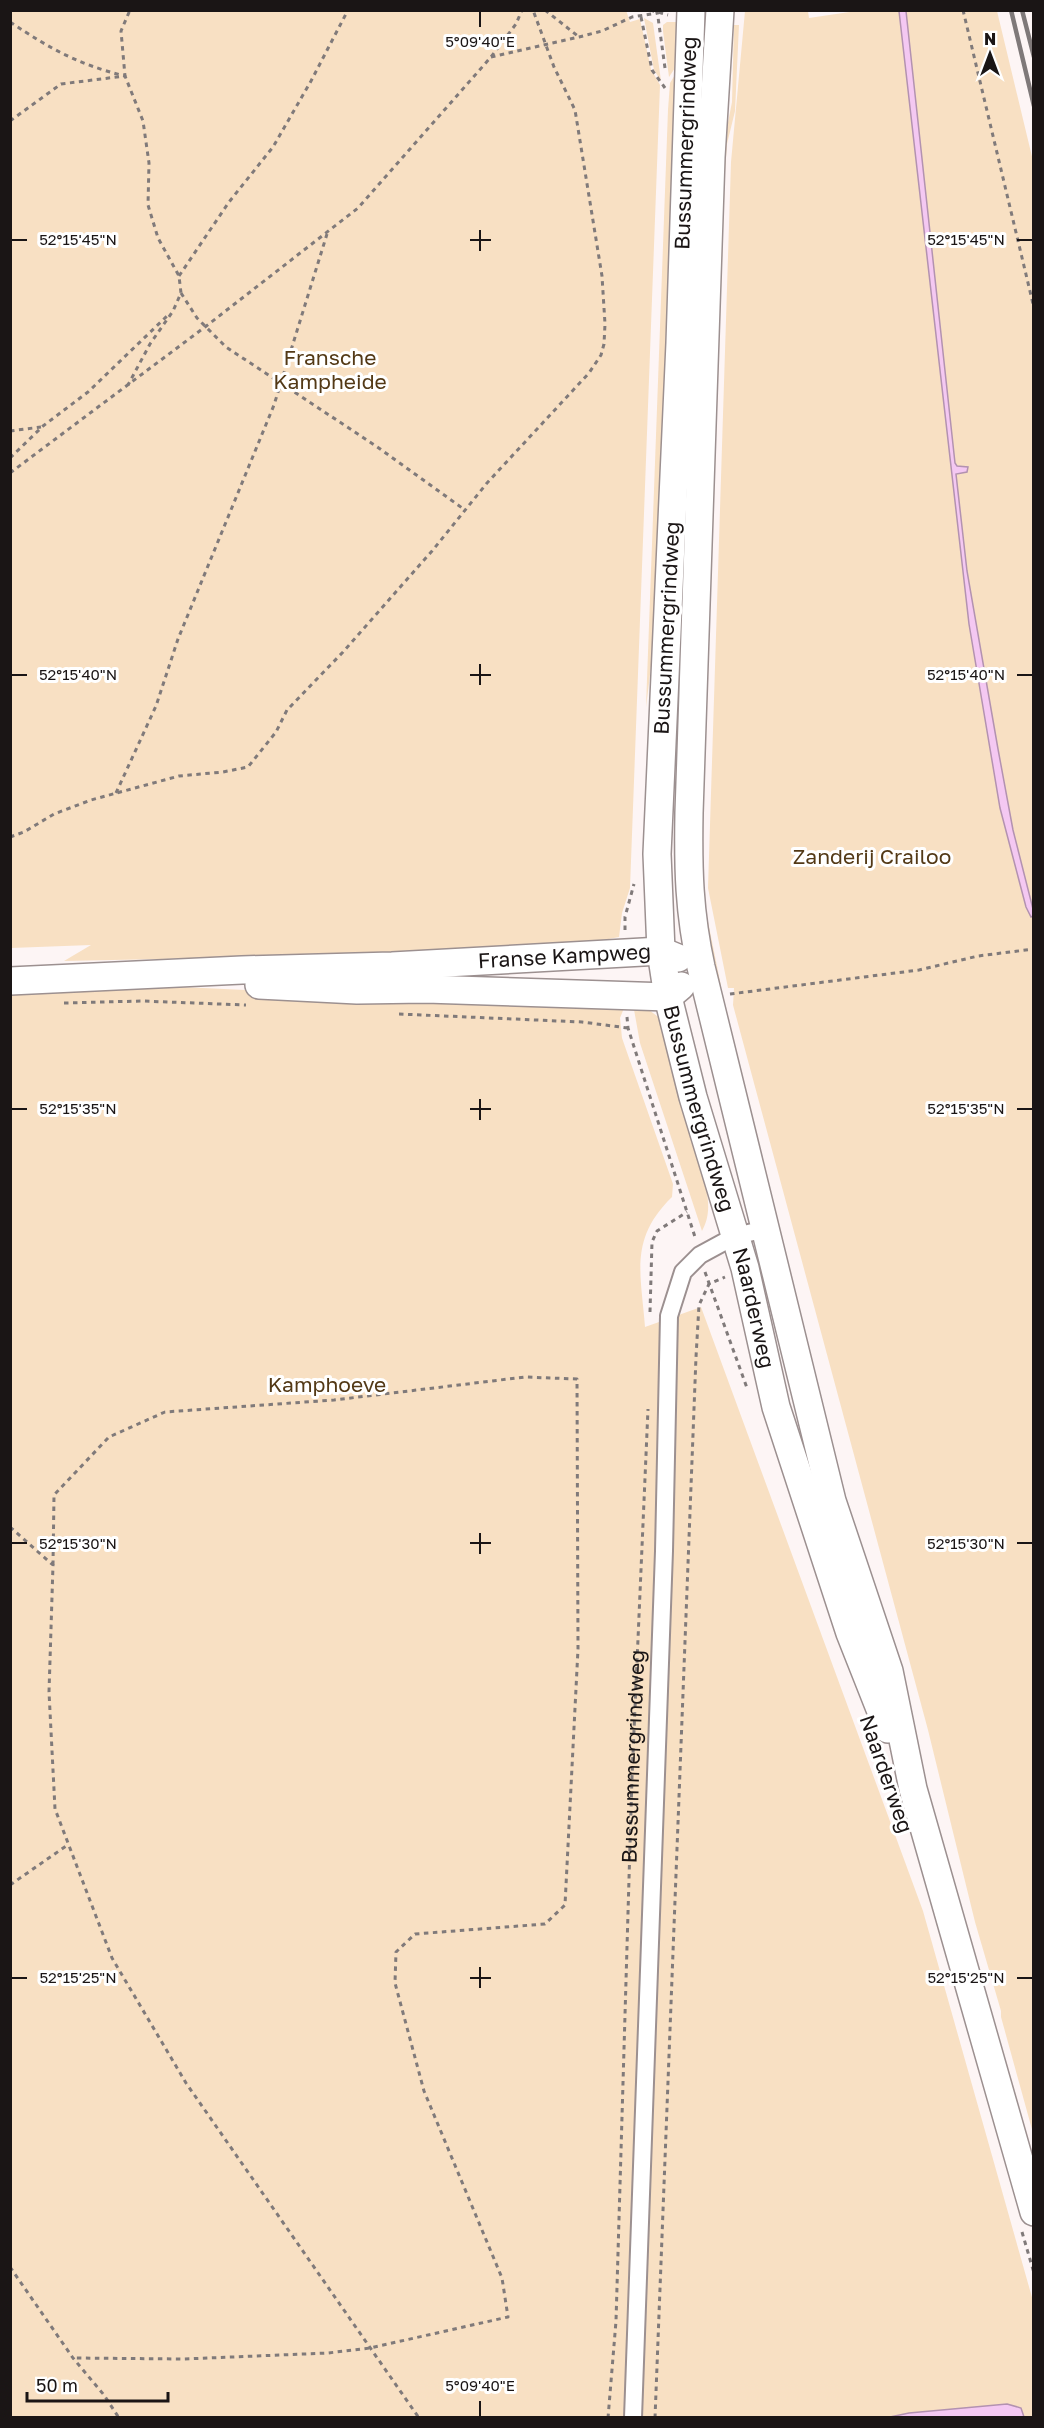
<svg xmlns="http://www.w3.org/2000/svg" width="1044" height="2428" viewBox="0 0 1044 2428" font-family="'Golos Text',sans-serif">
<rect width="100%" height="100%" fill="#fdf5f5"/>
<g fill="#f8e0c3">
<path d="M626,10L630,22L640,19L651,69L660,85L630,888L622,913L619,937L577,945L390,954L64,961L91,945L11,948L10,11Z"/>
<path d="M863,10L997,11L1034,165L1033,2133L1001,2017V2011L975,1922L928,1730L733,1005L734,988H728L708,888L731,162L745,11H808L809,18Z"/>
<path d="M644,18L653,23L661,81L654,70Z"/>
<path d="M667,22H682L679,62L669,77L663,31V25Z"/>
<path d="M734,25H739L735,111L727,144L725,172L702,853L703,897L721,986H719L707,941L698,833L724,143L732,102Z"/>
<path d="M678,70L660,594L646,707L668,110L670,83Z"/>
<path d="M160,986L624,1008L620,1018L622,1038L673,1184L672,1197C629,1239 641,1273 645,1327L701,1307L923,1911L1033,2301V2417L11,2418V991Z"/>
<path d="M633,1004L645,1007L661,1019L672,1058L674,1079L707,1193C709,1207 709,1218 702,1231L640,1043Z"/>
</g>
<g fill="#f4c8f2" stroke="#b392b0" stroke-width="1.5">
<path d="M899,11H906L955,463L957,466L968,467L967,472L956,474L967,571L998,749L1013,830L1033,909V916L1031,917L1026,907L1000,808L969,624Z"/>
<path d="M1007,2404L1021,2408L1024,2417H890L909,2413Z"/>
</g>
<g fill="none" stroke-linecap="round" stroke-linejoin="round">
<defs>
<path id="minor" d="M633,2418L664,1551L669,1316L683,1272L700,1255L735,1236L766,1229"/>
<g id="primary">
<path id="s2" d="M691,10L680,343L657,854L661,951L668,997L693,1097L745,1268L776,1407L850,1633L888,1729"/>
<path d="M720,10L711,157L689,813C688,869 689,912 701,967L832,1501L889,1671L913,1789L1034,2212"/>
<path id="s3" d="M10,981L242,970L392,966L661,951L678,958"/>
<path d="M259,985L357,990L426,989L668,997L681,986"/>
</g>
</defs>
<use href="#minor" stroke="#9c9090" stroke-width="20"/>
<use href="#primary" stroke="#9c9090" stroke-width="30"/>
<g stroke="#807a7a" stroke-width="3" stroke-dasharray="4.5 4.5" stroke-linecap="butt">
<path d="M545,10L579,37"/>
<path d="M650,10L668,15"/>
<path d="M657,10L665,68"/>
<path d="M963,10L1034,308"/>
<path d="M641,17L652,70L665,88"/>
<path d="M10,22C51,49 77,64 125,76L143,121L149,163L148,205L158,238L179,276L181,293L173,311L150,344L128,385"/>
<path d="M491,57L579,37L602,31L632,17L657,13"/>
<path d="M10,121L61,84L125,76L121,31L130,10"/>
<path d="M179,276L229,202L273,147L311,81L348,10"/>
<path d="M181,293L197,318L226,347L376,446L465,510"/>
<path d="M10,431L41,427"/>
<path d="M10,458L43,426L88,392L167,316"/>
<path d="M10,473L205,327L358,208L491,57L516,24L522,10"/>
<path d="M116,793L156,706L178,639L274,405L327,234"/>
<path d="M10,837L24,832L54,814L91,800L179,776L223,772L248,767L276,732L287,710L343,652L432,551L487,483L589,373L601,355L604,344L605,324L602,276L575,110L554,67L533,10"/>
<path d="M625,930V917L634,884"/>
<path d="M730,994L919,970L978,956L1034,949"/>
<path d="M64,1003L142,1001L246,1005"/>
<path d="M399,1014L582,1022L628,1028"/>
<path d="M627,1017L628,1028L695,1237"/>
<path d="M705,1272L747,1388"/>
<path d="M650,1312L652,1242L657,1231L687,1212"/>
<path d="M10,1527L53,1565L49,1692L55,1809L112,1958L186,2083L419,2418"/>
<path d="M53,1565L54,1495L109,1437L165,1412L334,1400L525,1377L577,1379L578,1649L565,1905L545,1924L415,1934L396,1952L395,1983L424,2091L502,2278L508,2317L370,2348L328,2353L184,2359L73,2358"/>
<path d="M10,1885L69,1844"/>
<path d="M1022,2232L1034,2273"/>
<path d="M10,2267L73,2358L104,2395L119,2418"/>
<path id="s1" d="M608,2418L616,2321L632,1777L648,1409"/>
<path d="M655,2418L696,1357L699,1305L709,1284L725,1277"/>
</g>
<use href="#minor" stroke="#fff" stroke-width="16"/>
<use href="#primary" stroke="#fff" stroke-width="27"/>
<g stroke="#7f7979" stroke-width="4.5">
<path d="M1011,10L1034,106"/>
<path d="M1022,10L1034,57"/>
</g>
</g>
<path fill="none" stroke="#1a1515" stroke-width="2" d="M480,12V27M480,230V251M12,240H27M470,240H491M1017,240H1032M480,664V685M12,675H27M470,675H491M1017,675H1032M480,1099V1120M12,1109H27M470,1109H491M1017,1109H1032M480,1533V1554M12,1543H27M470,1543H491M1017,1543H1032M480,1967V1988M12,1978H27M470,1978H491M1017,1978H1032M480,2401V2416"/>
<g text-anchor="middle" stroke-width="6" stroke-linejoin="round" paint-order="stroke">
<g font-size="21" fill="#1a1515" stroke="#fff">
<text transform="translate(686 143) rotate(-88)" y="7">Bussummergrindweg</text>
<text transform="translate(667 628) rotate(-87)" y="7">Bussummergrindweg</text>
<text dy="7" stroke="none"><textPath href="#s3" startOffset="555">Franse Kampweg</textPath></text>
<text dy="7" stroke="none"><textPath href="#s2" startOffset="1104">Bussummergrindweg</textPath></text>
<text dy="7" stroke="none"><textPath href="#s2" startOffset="1311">Naarderweg</textPath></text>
<text dy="7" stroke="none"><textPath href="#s1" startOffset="662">Bussummergrindweg</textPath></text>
<text transform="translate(886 1774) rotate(71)" y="7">Naarderweg</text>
</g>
<g font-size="21" fill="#533916" stroke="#fff">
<text x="330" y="365">Fransche<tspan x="330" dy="24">Kampheide</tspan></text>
<text x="872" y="864">Zanderij Crailoo</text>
<text x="327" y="1392">Kamphoeve</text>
</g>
</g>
<g font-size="15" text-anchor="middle" fill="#1a1515" stroke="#fff" stroke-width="6" stroke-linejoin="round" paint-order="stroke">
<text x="480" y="47">5°09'40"E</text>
<text x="78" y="245">52°15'45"N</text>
<text x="966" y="245">52°15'45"N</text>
<text x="78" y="680">52°15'40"N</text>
<text x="966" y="680">52°15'40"N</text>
<text x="78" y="1114">52°15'35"N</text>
<text x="966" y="1114">52°15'35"N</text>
<text x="78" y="1549">52°15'30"N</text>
<text x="966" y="1549">52°15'30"N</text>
<text x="78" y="1983">52°15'25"N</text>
<text x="966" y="1983">52°15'25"N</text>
<text x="480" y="2391">5°09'40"E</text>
</g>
<rect width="1044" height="2428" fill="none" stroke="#1a1515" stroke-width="24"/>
<g transform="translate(990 54)" stroke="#ffffff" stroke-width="4.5" paint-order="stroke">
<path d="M0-4.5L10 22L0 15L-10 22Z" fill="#1a1515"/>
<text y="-9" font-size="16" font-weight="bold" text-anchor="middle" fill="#1a1515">N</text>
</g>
<path d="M27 2392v9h141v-9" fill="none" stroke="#1a1515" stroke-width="3"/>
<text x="36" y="2392" font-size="18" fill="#1a1515" stroke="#ffffff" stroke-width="4.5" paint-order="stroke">50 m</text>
</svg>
